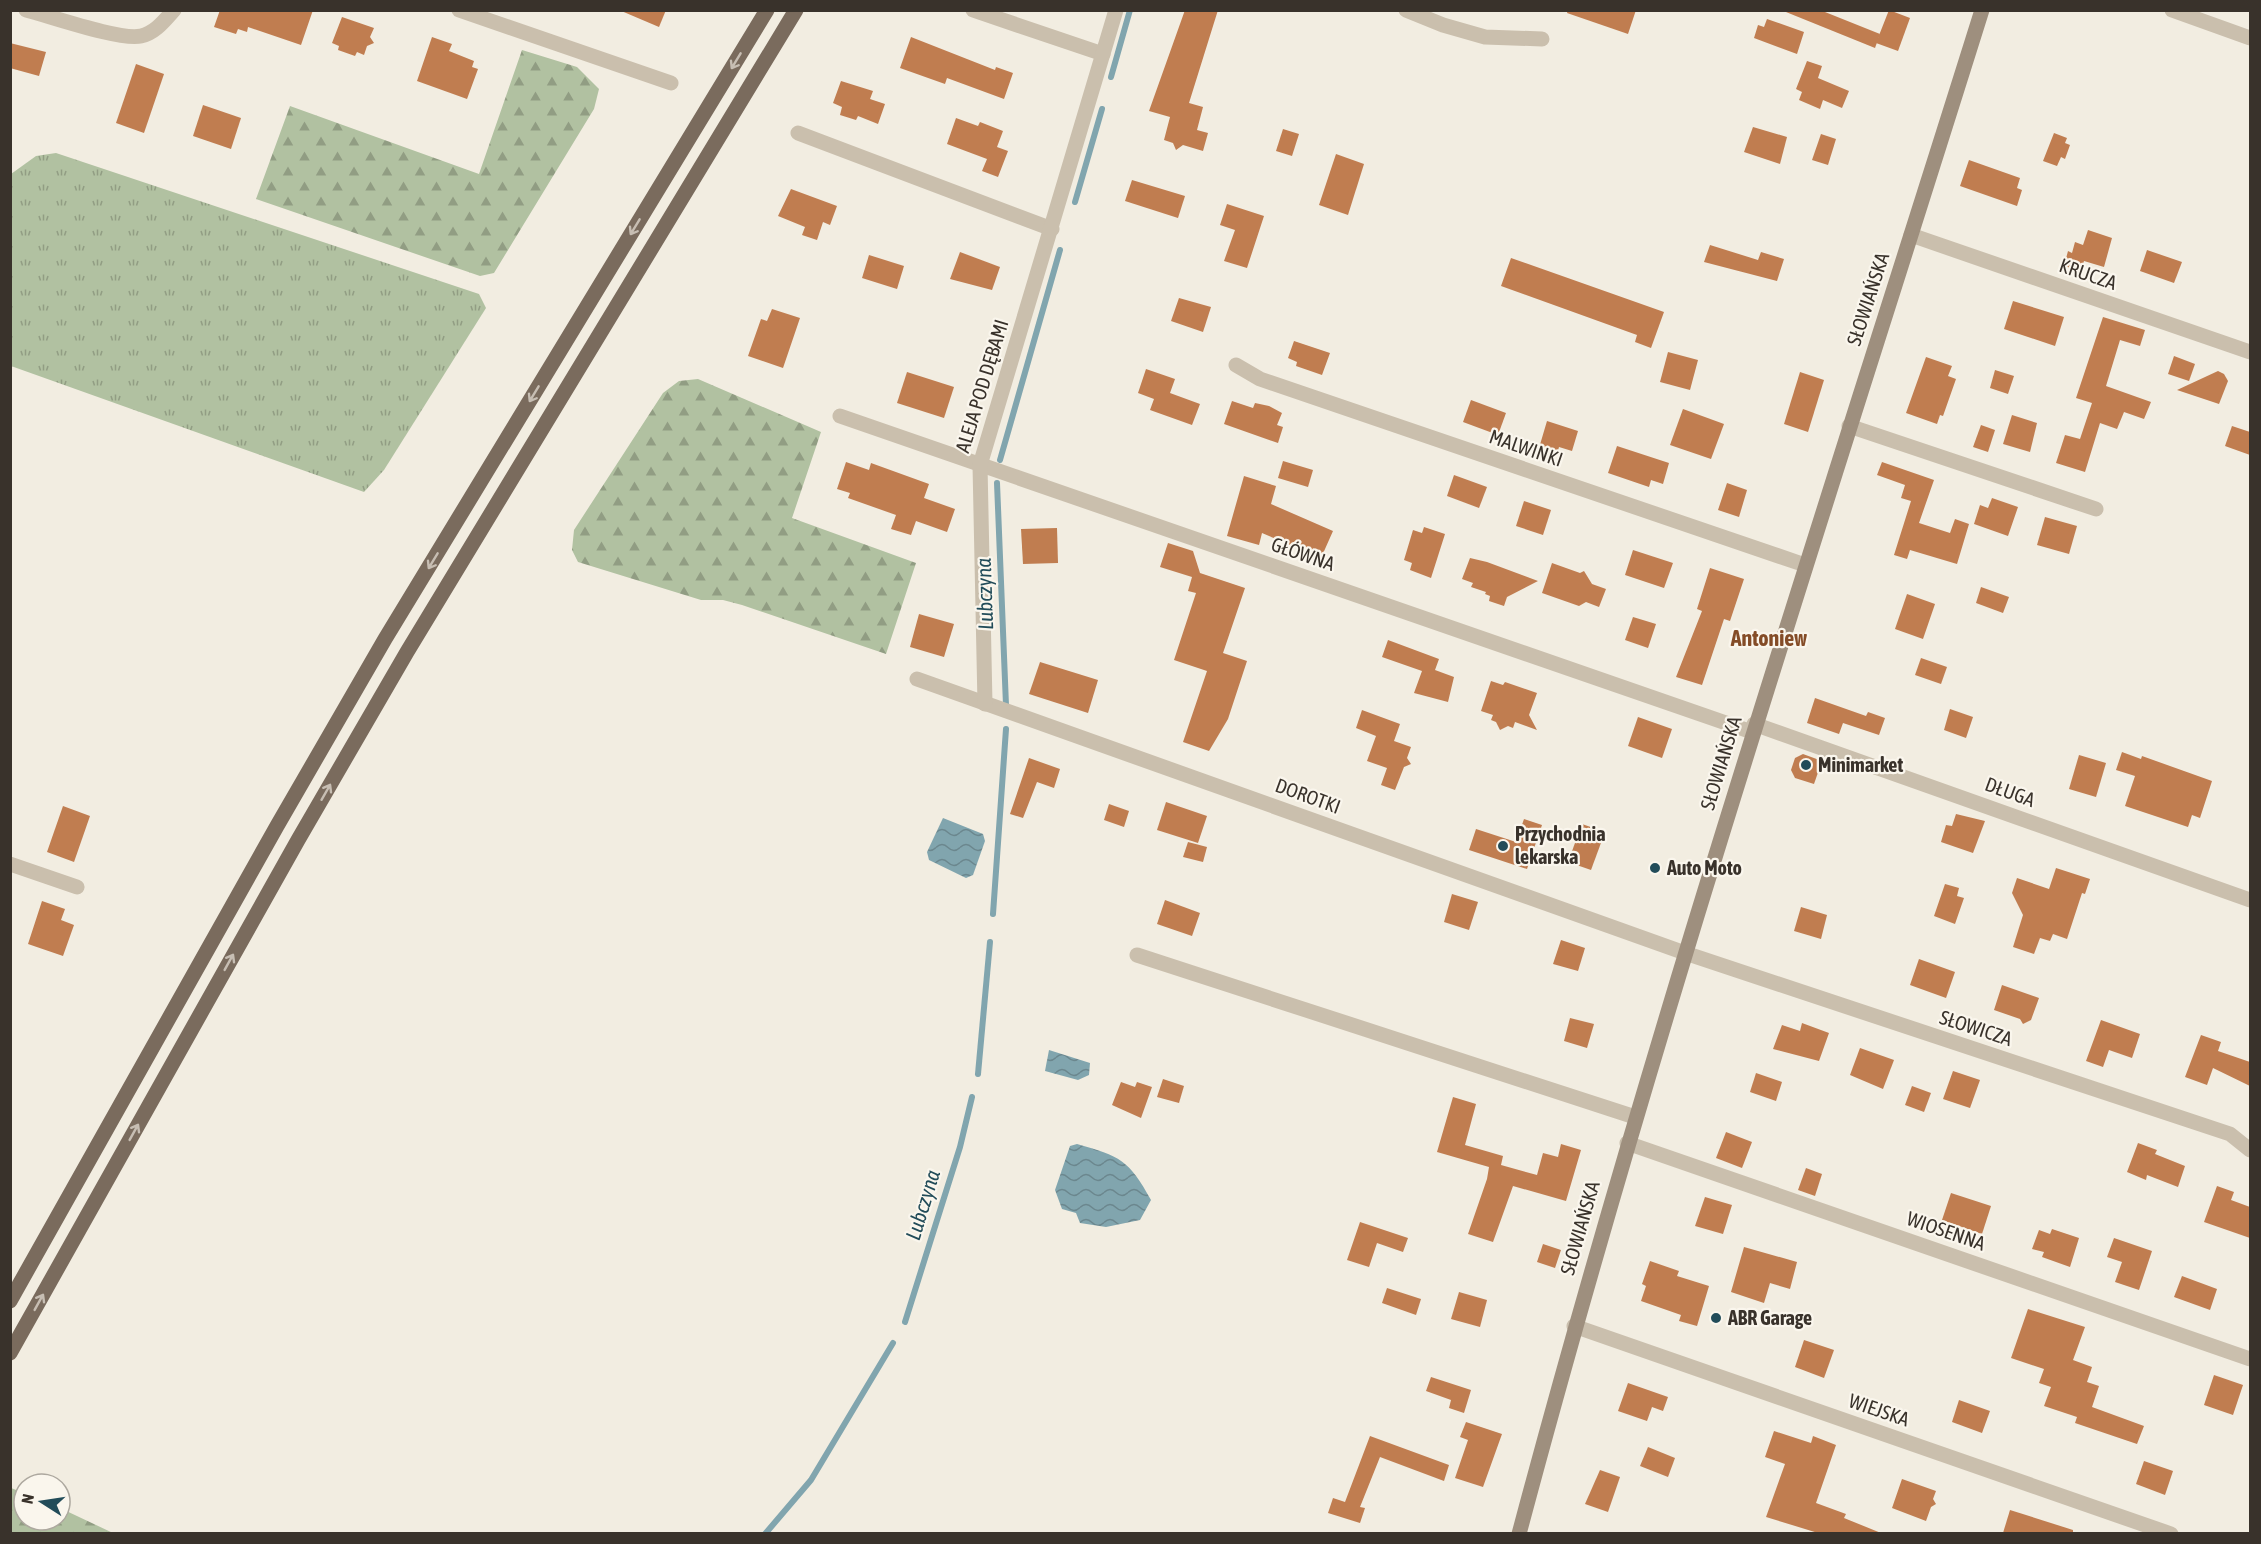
<svg xmlns="http://www.w3.org/2000/svg" width="2261" height="1544" viewBox="0 0 2261 1544" font-family="'Asap Condensed',sans-serif">
<defs>
<pattern id="grass-tufts" width="24" height="20" patternUnits="userSpaceOnUse" patternTransform="scale(1.5)"><rect width="24" height="20" fill="#b1c1a1"/><path d="M3 7l-1-3M5 7V3M7 7l1-3M15 17l-1-3M17 17v-4M19 17l1-3" fill="none" stroke="#919d83"/></pattern>
<pattern id="forest-firs" width="22" height="20" patternUnits="userSpaceOnUse" patternTransform="scale(1.5)"><rect width="22" height="20" fill="#b1c1a1"/><path d="M5 1l3.5 6h-7zM16 11l3.5 6h-7z" fill="#919d83"/></pattern>
<pattern id="water-waves" width="16" height="10" patternUnits="userSpaceOnUse" patternTransform="scale(1.5)"><rect width="16" height="10" fill="#81a5ae"/><path d="M0 5q4-4 8 0t8 0" fill="none" stroke="#6b878e"/></pattern>
</defs>
<rect width="100%" height="100%" fill="#f2ede1"/>
<path fill="url(#grass-tufts)" d="M56,153L479,294L486,308L384,470L364,492L11,366V174L36,156Z"/>
<g fill="url(#forest-firs)">
<path d="M522,50L577,67L599,89L594,109L494,273L480,276L256,199L290,106L479,174Z"/>
<path d="M698,379L821,432L792,518L916,563L886,654L742,605L723,600H701L578,562L572,550L574,530L663,393L679,381Z"/>
<path d="M11,1488L24,1493V1520H60V1508L113,1533H11Z"/>
</g>
<g fill="url(#water-waves)">
<path d="M943,818L983,834L985,841L973,875L966,878L929,860L927,852Z"/>
<path d="M1049,1050L1090,1063L1089,1075L1078,1080L1045,1071Z"/>
<path d="M1077,1144C1120,1156 1129,1160 1151,1200L1140,1220L1106,1227L1080,1223L1076,1213L1062,1209L1055,1190L1070,1146Z"/>
</g>
<g fill="none" stroke-linecap="round" stroke-linejoin="round">
<g stroke="#81a5ae" stroke-width="6">
<path d="M1111,77L1130,10"/>
<path d="M1075,202L1102,109"/>
<path d="M1000,460L1060,250"/>
<path d="M997,483L1006,705"/>
<path d="M993,914L1006,729"/>
<path d="M978,1074L990,942"/>
<path d="M905,1322L960,1147L972,1097"/>
<path d="M765,1534L811,1480L893,1343"/>
</g>
</g>
<g fill="#c07d50">
<path d="M220,10H313L301,45L248,27L247,32L238,29L236,34L214,27Z"/>
<path d="M619,10H666L659,27Z"/>
<path d="M1185,10H1218L1189,103L1203,107L1197,130L1208,133L1203,151L1183,145L1176,150L1173,143L1164,140L1170,117L1149,111Z"/>
<path d="M1568,10H1636L1628,34L1567,13Z"/>
<path d="M1781,10H1820L1880,34L1875,48Z"/>
<path d="M1889,10L1910,18L1898,51L1876,43Z"/>
<path d="M342,17L374,28L370,37L374,43L367,46L364,55L357,52L355,56L338,50L339,46L332,43Z"/>
<path d="M1767,19L1804,32L1797,54L1754,38L1758,25L1764,27Z"/>
<path d="M432,37L452,44L449,51L474,61L472,67L478,69L467,99L417,81Z"/>
<path d="M911,37L995,70L996,67L1013,73L1004,99L947,78L945,84L900,68Z"/>
<path d="M10,43L46,52L39,76L10,68Z"/>
<path d="M1807,61L1822,66L1818,78L1849,91L1842,108L1823,100L1820,109L1799,100L1802,92L1796,89Z"/>
<path d="M136,64L164,74L144,133L116,123Z"/>
<path d="M841,81L873,91L870,99L885,104L878,124L858,116L856,120L840,115L842,107L833,103Z"/>
<path d="M203,105L241,118L231,149L193,136Z"/>
<path d="M956,118L978,126L980,122L1003,131L997,147L1008,151L998,177L982,171L987,159L947,144Z"/>
<path d="M1753,127L1787,137L1780,164L1744,152Z"/>
<path d="M1283,129L1299,134L1292,156L1276,151Z"/>
<path d="M2054,133L2067,138L2065,143L2070,145L2065,159L2061,157L2057,166L2043,161Z"/>
<path d="M1821,134L1836,139L1828,165L1812,160Z"/>
<path d="M1336,154L1364,164L1348,215L1319,205Z"/>
<path d="M1969,160L2020,178L2017,188L2022,190L2017,206L1960,186Z"/>
<path d="M1132,180L1185,196L1178,218L1125,201Z"/>
<path d="M791,189L837,206L830,225L823,222L817,240L802,235L805,227L778,216Z"/>
<path d="M1227,204L1264,216L1247,268L1224,261L1235,230L1220,225Z"/>
<path d="M2088,230L2112,238L2104,267L2084,261L2081,271L2064,266L2068,251L2072,253L2075,242L2083,245Z"/>
<path d="M1710,245L1758,260L1761,252L1784,259L1777,281L1704,262Z"/>
<path d="M2147,250L2182,262L2174,283L2140,271Z"/>
<path d="M960,252L1000,267L992,290L950,279Z"/>
<path d="M869,255L904,266L897,289L862,278Z"/>
<path d="M1511,258L1664,312L1651,348L1635,342L1637,335L1501,286Z"/>
<path d="M1179,298L1211,307L1203,332L1171,321Z"/>
<path d="M2013,301L2064,317L2055,346L2004,329Z"/>
<path d="M772,309L800,318L783,368L748,356L761,319L767,321Z"/>
<path d="M2103,317L2145,330L2140,346L2120,340L2106,386L2151,402L2144,419L2124,412L2117,429L2100,423L2085,472L2056,463L2065,435L2080,439L2092,403L2076,398Z"/>
<path d="M1294,341L1330,353L1322,375L1296,366L1297,362L1288,358Z"/>
<path d="M1668,352L1698,360L1690,390L1660,382Z"/>
<path d="M2174,356L2195,364L2189,381L2168,374Z"/>
<path d="M1926,357L1952,366L1948,376L1956,379L1943,416L1940,415L1937,424L1906,413Z"/>
<path d="M1146,369L1175,379L1170,393L1200,404L1192,425L1150,410L1154,399L1138,393Z"/>
<path d="M1995,370L2014,376L2008,394L1990,388Z"/>
<path d="M2218,371L2224,374L2228,381L2219,404L2177,390Z"/>
<path d="M907,372L954,387L944,418L897,403Z"/>
<path d="M1800,372L1824,380L1808,432L1784,424Z"/>
<path d="M1471,400L1506,413L1498,435L1463,422Z"/>
<path d="M1232,401L1253,408L1255,403L1269,406L1282,413L1277,425L1283,427L1278,443L1224,424Z"/>
<path d="M1683,409L1724,424L1711,459L1670,445Z"/>
<path d="M2012,415L2037,423L2030,452L2003,444Z"/>
<path d="M1547,421L1578,431L1572,451L1559,447L1557,454L1539,448Z"/>
<path d="M1981,425L1995,430L1988,452L1973,447Z"/>
<path d="M2232,426L2250,432V455L2225,446Z"/>
<path d="M1617,446L1669,463L1663,484L1651,480L1649,487L1608,473Z"/>
<path d="M1283,461L1313,470L1308,487L1278,478Z"/>
<path d="M846,462L869,470L871,463L929,484L924,498L955,509L947,532L916,521L911,535L891,529L896,515L848,498L850,493L837,489Z"/>
<path d="M1882,462L1934,480L1919,523L1950,533L1955,519L1969,524L1957,564L1910,550L1907,559L1894,555L1911,501L1901,498L1905,485L1877,475Z"/>
<path d="M1454,475L1487,487L1479,508L1447,496Z"/>
<path d="M1244,476L1276,486L1271,504L1333,531L1321,558L1262,533L1259,545L1227,536Z"/>
<path d="M1727,483L1747,490L1739,517L1718,510Z"/>
<path d="M1992,498L2018,507L2008,536L1974,524L1980,505L1988,508Z"/>
<path d="M1524,501L1551,510L1543,535L1516,526Z"/>
<path d="M2045,517L2077,526L2069,554L2037,545Z"/>
<path d="M1424,527L1445,534L1431,578L1410,570L1412,563L1404,560L1413,530L1422,533Z"/>
<path d="M1057,528L1058,563L1023,564L1021,529Z"/>
<path d="M1168,543L1193,551L1200,573L1245,588L1223,653L1247,661L1228,719L1209,751L1183,742L1207,671L1174,660L1196,593L1188,591L1192,577L1160,567Z"/>
<path d="M1633,550L1673,563L1664,588L1625,575Z"/>
<path d="M1470,558L1487,562L1538,581L1507,597L1504,606L1489,601L1490,596L1485,594L1486,592L1471,587L1473,583L1462,579Z"/>
<path d="M1552,563L1580,573L1584,571L1592,584L1606,589L1599,607L1586,602L1579,606L1542,593Z"/>
<path d="M1710,568L1744,579L1730,621L1724,619L1702,685L1676,677L1702,611L1697,609Z"/>
<path d="M1981,587L2009,597L2003,613L1976,603Z"/>
<path d="M1907,594L1935,604L1923,639L1895,629Z"/>
<path d="M919,614L954,624L944,657L910,647Z"/>
<path d="M1633,617L1656,624L1648,648L1625,640Z"/>
<path d="M1388,640L1439,659L1435,670L1454,677L1448,702L1414,693L1422,671L1382,657Z"/>
<path d="M1921,658L1947,667L1941,684L1915,675Z"/>
<path d="M1040,662L1098,680L1088,713L1029,694Z"/>
<path d="M1491,681L1503,685L1505,682L1537,693L1529,715L1537,730L1515,722L1513,728L1508,726L1500,730L1496,722L1491,720L1493,715L1481,711Z"/>
<path d="M1815,698L1866,716L1868,712L1885,718L1879,735L1843,723L1839,734L1807,723Z"/>
<path d="M1950,709L1973,717L1966,738L1944,730Z"/>
<path d="M1362,710L1400,724L1394,741L1411,747L1407,758L1411,764L1404,767L1395,790L1381,785L1387,768L1367,761L1376,736L1356,728Z"/>
<path d="M1638,717L1672,729L1662,758L1628,746Z"/>
<path d="M2122,752L2141,759L2142,756L2212,781L2200,818L2192,815L2188,827L2125,806L2135,776L2116,770Z"/>
<path d="M1803,754L1822,761L1814,784L1795,778L1791,770L1795,758Z"/>
<path d="M2079,755L2106,763L2096,797L2069,789Z"/>
<path d="M1029,758L1060,769L1054,788L1037,782L1023,818L1010,814Z"/>
<path d="M1166,802L1207,816L1198,843L1157,830Z"/>
<path d="M1109,804L1129,811L1124,827L1104,820Z"/>
<path d="M63,806L90,816L74,862L47,852Z"/>
<path d="M1956,814L1985,821L1973,853L1941,842L1946,825L1952,826Z"/>
<path d="M1524,819L1542,825L1527,869L1469,850L1476,829L1516,842Z"/>
<path d="M1582,824L1605,832L1591,870L1568,862Z"/>
<path d="M1188,842L1207,847L1203,862L1183,857Z"/>
<path d="M2056,868L2090,879L2085,894L2082,893L2067,939L2053,934L2050,941L2040,938L2034,954L2013,947L2023,915L2012,893L2017,878L2049,889Z"/>
<path d="M1945,884L1959,888L1957,896L1964,898L1955,924L1934,916Z"/>
<path d="M1452,894L1478,902L1469,930L1444,922Z"/>
<path d="M1165,900L1200,913L1192,936L1157,924Z"/>
<path d="M42,901L65,909L61,920L74,925L63,956L28,944Z"/>
<path d="M1801,907L1827,915L1821,939L1794,931Z"/>
<path d="M1561,940L1585,948L1578,971L1553,964Z"/>
<path d="M1919,959L1955,972L1946,998L1910,985Z"/>
<path d="M2002,985L2039,998L2031,1020L2023,1024L2020,1019L1994,1010Z"/>
<path d="M1570,1018L1594,1024L1587,1048L1564,1041Z"/>
<path d="M2101,1020L2140,1034L2132,1058L2109,1050L2103,1067L2086,1061Z"/>
<path d="M1802,1023L1829,1033L1819,1061L1773,1049L1782,1025L1800,1031Z"/>
<path d="M2201,1035L2221,1042L2218,1051L2250,1062V1086L2213,1068L2207,1085L2185,1077Z"/>
<path d="M1860,1048L1894,1060L1883,1089L1850,1075Z"/>
<path d="M1953,1071L1980,1080L1970,1108L1943,1099Z"/>
<path d="M1756,1073L1782,1082L1776,1101L1750,1092Z"/>
<path d="M1163,1079L1184,1086L1179,1103L1157,1097Z"/>
<path d="M1121,1082L1135,1087L1137,1082L1152,1087L1141,1118L1112,1105Z"/>
<path d="M1912,1086L1931,1093L1924,1112L1905,1105Z"/>
<path d="M1453,1097L1476,1104L1465,1145L1503,1156L1501,1165L1537,1175L1543,1153L1558,1157L1561,1144L1581,1150L1566,1201L1513,1186L1493,1242L1468,1234L1487,1179L1489,1167L1437,1152Z"/>
<path d="M1726,1132L1752,1142L1742,1168L1716,1158Z"/>
<path d="M2138,1143L2157,1150L2155,1154L2185,1166L2178,1187L2147,1175L2146,1180L2127,1172Z"/>
<path d="M1806,1168L1822,1174L1815,1196L1798,1190Z"/>
<path d="M2217,1186L2234,1192L2231,1200L2250,1207V1238L2204,1222Z"/>
<path d="M1951,1193L1991,1206L1982,1234L1942,1220Z"/>
<path d="M1705,1197L1732,1205L1723,1234L1695,1226Z"/>
<path d="M1360,1222L1408,1238L1403,1252L1377,1243L1369,1267L1347,1260Z"/>
<path d="M2052,1229L2079,1238L2070,1267L2042,1257L2044,1252L2032,1249L2039,1230L2050,1234Z"/>
<path d="M2114,1238L2152,1251L2139,1290L2115,1282L2122,1262L2107,1257Z"/>
<path d="M1543,1244L1561,1250L1555,1268L1537,1262Z"/>
<path d="M1744,1247L1797,1262L1790,1289L1770,1283L1764,1303L1731,1292Z"/>
<path d="M1650,1261L1679,1271L1677,1276L1709,1286L1697,1326L1679,1321L1681,1315L1641,1301L1646,1286L1642,1284Z"/>
<path d="M2182,1276L2217,1289L2210,1310L2174,1297Z"/>
<path d="M1387,1288L1421,1299L1416,1315L1382,1303Z"/>
<path d="M1459,1292L1487,1300L1480,1327L1451,1319Z"/>
<path d="M2028,1309L2085,1327L2073,1360L2092,1367L2087,1382L2099,1386L2092,1407L2144,1426L2137,1444L2075,1423L2077,1417L2044,1406L2051,1387L2039,1383L2044,1369L2011,1358Z"/>
<path d="M1804,1340L1834,1350L1824,1378L1795,1367Z"/>
<path d="M2214,1375L2243,1385L2233,1415L2204,1405Z"/>
<path d="M1431,1377L1471,1390L1464,1413L1449,1408L1451,1400L1426,1391Z"/>
<path d="M1628,1383L1668,1397L1663,1411L1652,1407L1647,1421L1618,1411Z"/>
<path d="M1959,1400L1990,1411L1982,1433L1952,1422Z"/>
<path d="M1466,1422L1502,1434L1483,1487L1455,1478L1468,1440L1460,1437Z"/>
<path d="M1774,1431L1811,1443L1813,1436L1836,1445L1816,1503L1846,1514L1844,1518L1881,1533H1818L1766,1517L1785,1464L1765,1457Z"/>
<path d="M1370,1436L1449,1465L1444,1481L1380,1457L1360,1507L1365,1508L1360,1523L1328,1513L1333,1498L1345,1502Z"/>
<path d="M1648,1447L1675,1458L1668,1477L1640,1466Z"/>
<path d="M2144,1461L2173,1471L2165,1495L2136,1484Z"/>
<path d="M1600,1470L1620,1477L1608,1512L1585,1504Z"/>
<path d="M1902,1479L1936,1491L1933,1499L1936,1504L1931,1507L1926,1521L1892,1508Z"/>
<path d="M2010,1510L2073,1530V1533H2003Z"/>
</g>
<g fill="none" stroke-linecap="round" stroke-linejoin="round">
<g stroke="#cabfad" stroke-width="15">
<path d="M26,10C50,16 121,41 141,36C155,33 164,21 174,10"/>
<path d="M459,10L671,83"/>
<path d="M973,10L1103,54"/>
<path d="M1406,10L1443,25L1485,37L1542,39"/>
<path d="M2172,10L2250,38"/>
<path d="M798,133L1052,229"/>
<path d="M1911,235L2250,352"/>
<path d="M1236,365L1260,379L1805,565"/>
<path d="M840,416L1752,732"/>
<path d="M1849,426L2096,509"/>
<path d="M917,679L1685,953L2230,1134L2250,1150"/>
<path d="M985,704L980,465L1116,10"/>
<path d="M1754,724L2250,900"/>
<path d="M10,864L77,887"/>
<path d="M1137,955L1635,1117"/>
<path d="M1627,1143L2250,1359"/>
<path d="M1574,1326L2171,1534"/>
</g>
<path stroke="#9e8f7e" stroke-width="15" d="M1519,1534C1656,1020 1823,517 1982,10"/>
<g stroke="#7a6b5d" stroke-width="15">
<path d="M10,1301L277,826L385,639L767,10"/>
<path d="M10,1353L298,840L407,652L796,10"/>
</g>
</g>
<defs><path id="oneway-shaft" d="M-6 0H5M1.5-3L5.5 0L1.5 3" fill="none" stroke-width="1.6" stroke-linecap="round" stroke-linejoin="round" transform="scale(1.5)"/></defs>
<g stroke="#c7beb3">
<use href="#oneway-shaft" transform="translate(736 61) rotate(121)"/>
<use href="#oneway-shaft" transform="translate(635 227) rotate(121)"/>
<use href="#oneway-shaft" transform="translate(534 394) rotate(121)"/>
<use href="#oneway-shaft" transform="translate(433 561) rotate(121)"/>
<use href="#oneway-shaft" transform="translate(326 792) rotate(-60)"/>
<use href="#oneway-shaft" transform="translate(229 962) rotate(-61)"/>
<use href="#oneway-shaft" transform="translate(134 1132) rotate(-61)"/>
<use href="#oneway-shaft" transform="translate(39 1302) rotate(-61)"/>
</g>
<g fill="#224c59" stroke="#faf6ed" stroke-width="2">
<circle cx="1806" cy="765" r="6"/>
<circle cx="1503" cy="846" r="6"/>
<circle cx="1655" cy="868" r="6"/>
<circle cx="1716" cy="1318" r="6"/>
</g>
<g text-anchor="middle" stroke-width="4.5" stroke-linejoin="round" paint-order="stroke">
<g font-size="20" fill="#39322b" stroke="#faf6ed">
<text transform="translate(2088 274) rotate(19)" y="7">KRUCZA</text>
<text transform="translate(1868 299) rotate(-72)" y="7">SŁOWIAŃSKA</text>
<text transform="translate(982 386) rotate(-73)" y="7">ALEJA POD DĘBAMI</text>
<text transform="translate(1526 448) rotate(19)" y="7">MALWINKI</text>
<text transform="translate(1303 554) rotate(19)" y="7">GŁÓWNA</text>
<text transform="translate(1721 763) rotate(-73)" y="7">SŁOWIAŃSKA</text>
<text transform="translate(2010 792) rotate(20)" y="7">DŁUGA</text>
<text transform="translate(1308 796) rotate(20)" y="7">DOROTKI</text>
<text transform="translate(1976 1028) rotate(18)" y="7">SŁOWICZA</text>
<text transform="translate(1580 1228) rotate(-74)" y="7">SŁOWIAŃSKA</text>
<text transform="translate(1946 1231) rotate(19)" y="7">WIOSENNA</text>
<text transform="translate(1879 1410) rotate(19)" y="7">WIEJSKA</text>
</g>
<g font-size="20" font-weight="bold" fill="#39322b" stroke="#faf6ed" text-anchor="start">
<text x="1818" y="772">Minimarket</text>
<text x="1515" y="841">Przychodnia<tspan x="1515" dy="23">lekarska</tspan></text>
<text x="1667" y="875">Auto Moto</text>
<text x="1728" y="1325">ABR Garage</text>
</g>
<g font-size="21" font-style="italic" fill="#224c59" stroke="#faf6ed">
<text transform="translate(985 594) rotate(-92)" y="7">Lubczyna</text>
<text transform="translate(923 1205) rotate(-73)" y="7">Lubczyna</text>
</g>
<g font-size="22" font-weight="bold" fill="#844c27" stroke="#faf6ed">
<text x="1769" y="646">Antoniew</text>
</g>
</g>
<rect width="2261" height="1544" fill="none" stroke="#39322b" stroke-width="24"/>
<g transform="translate(42 1502) rotate(282)"><circle r="28" fill="#faf6ed" stroke="#ada89f" stroke-width="1.5"/>
<path d="M0-4.5L10 22L0 15L-10 22Z" fill="#224c59"/>
<text y="-9" font-size="16" font-weight="bold" text-anchor="middle" fill="#39322b">N</text>
</g>
</svg>
